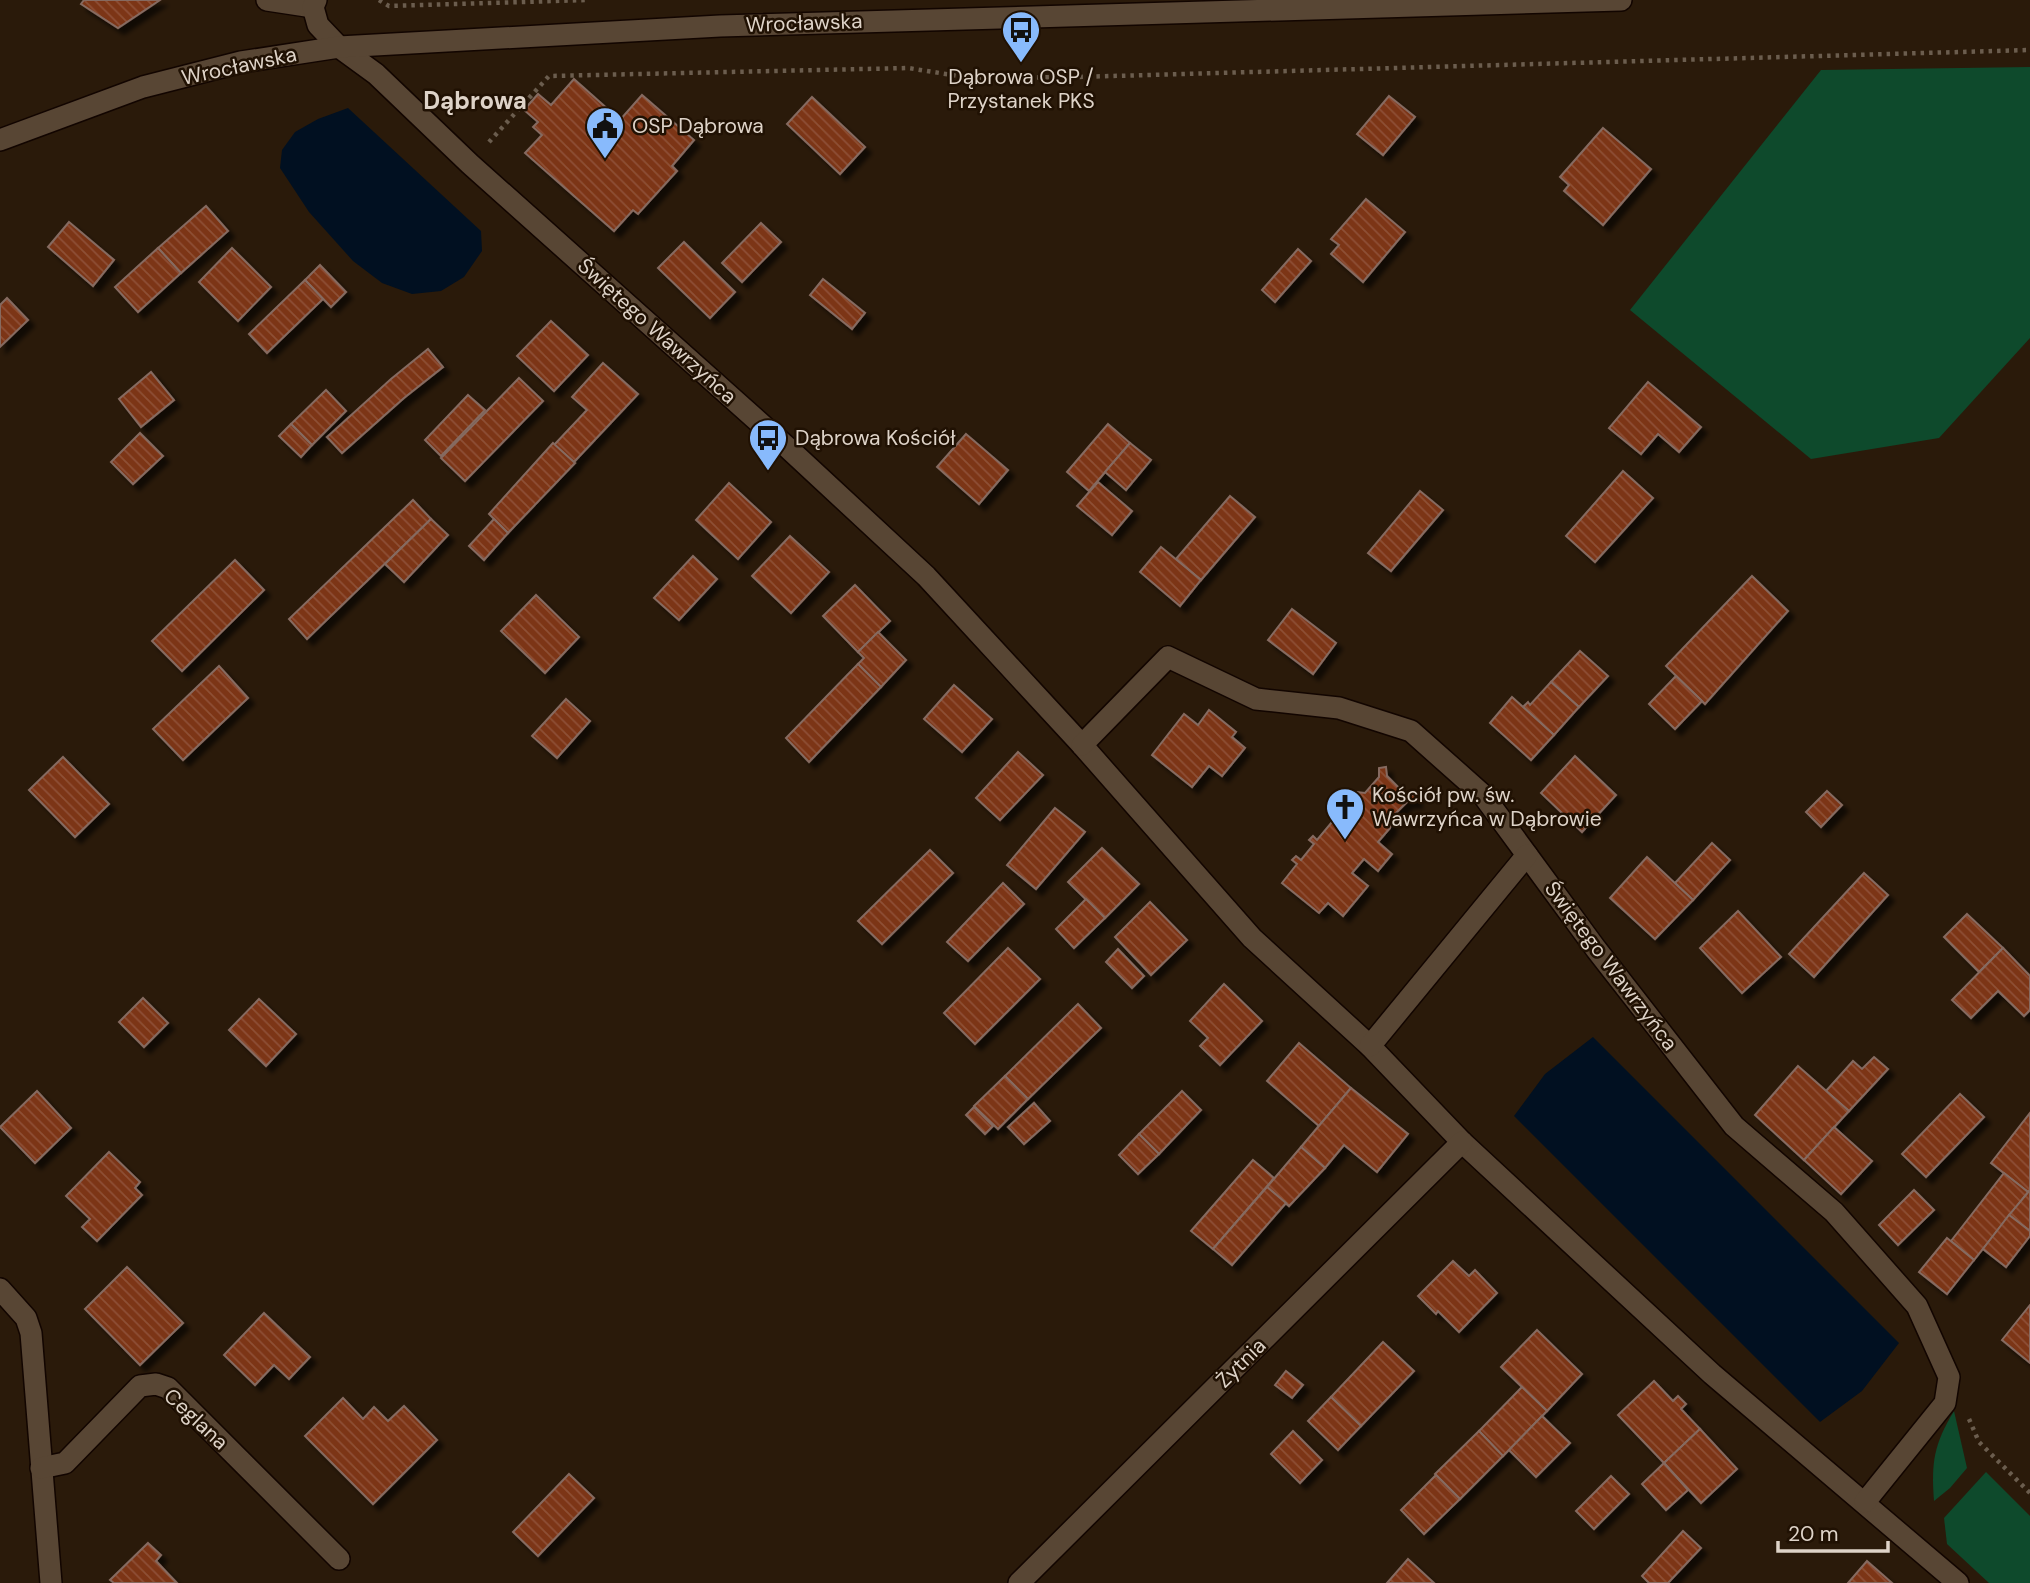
<svg xmlns="http://www.w3.org/2000/svg" width="2030" height="1583" viewBox="0 0 2030 1583" font-family="'DM Sans',sans-serif">
<defs>
<pattern id="building-back-hatch" width="6" height="6" patternUnits="userSpaceOnUse" patternTransform="scale(1.75)"><rect width="6" height="6" fill="#7c3415"/><path d="M-1 5l2 2M0 0l6 6M5-1l2 2" fill="none" stroke="#8e5036"/></pattern>
<filter id="shadow"><feDropShadow dx="6" dy="6" stdDeviation="2" flood-color="#0009"/></filter>
</defs>
<rect width="100%" height="100%" fill="#2a1a0a"/>
<g fill="#0e4a2c">
<path d="M2030,67V338L1939,438L1811,459L1630,310L1821,70Z"/>
<path d="M1954,1411L1967,1468L1950,1488L1934,1501C1931,1462 1934,1444 1954,1411Z"/>
<path d="M1986,1472L2030,1516V1583H1989L1947,1544L1944,1518Z"/>
</g>
<g fill="#011021">
<path d="M348,108L481,231L482,251L464,277L441,291L412,294L382,283L353,261L309,212L280,168L282,150L295,132L318,119Z"/>
<path d="M1593,1037L1899,1343L1862,1391L1820,1422L1514,1116L1545,1074Z"/>
</g>
<g fill="url(#building-back-hatch)" stroke="#866b61" stroke-width="2" filter="url(#shadow)">
<path d="M84,0H160L118,28L81,4Z"/>
<path d="M574,79L620,120L642,95L694,140L672,166L677,171L638,214L633,210L614,231L525,153L542,135L533,127L538,122L524,110L538,94L551,105Z"/>
<path d="M1389,96L1415,117L1383,155L1357,134Z"/>
<path d="M812,97L865,147L840,174L787,124Z"/>
<path d="M1603,128L1651,169L1603,225L1564,191L1569,185L1560,177Z"/>
<path d="M1366,199L1405,232L1363,282L1331,254L1339,245L1331,239Z"/>
<path d="M206,206L228,231L181,273L158,248Z"/>
<path d="M69,222L114,260L93,286L48,247Z"/>
<path d="M761,223L781,242L742,282L722,263Z"/>
<path d="M684,242L735,292L710,318L658,268Z"/>
<path d="M158,248L181,273L138,312L115,287Z"/>
<path d="M232,248L271,287L238,321L199,282Z"/>
<path d="M1298,249L1311,261L1275,302L1262,290Z"/>
<path d="M320,265L346,292L331,307L305,280Z"/>
<path d="M823,279L865,313L852,329L810,295Z"/>
<path d="M305,280L323,299L267,353L249,334Z"/>
<path d="M7,298L28,320L0,347V305Z"/>
<path d="M551,321L588,355L554,391L517,356Z"/>
<path d="M428,349L443,367L404,398L342,453L327,437L391,379Z"/>
<path d="M603,363L638,394L574,462L554,445L587,410L572,397Z"/>
<path d="M151,372L174,400L141,427L119,399Z"/>
<path d="M519,378L543,401L465,481L441,458Z"/>
<path d="M1648,382L1701,427L1679,452L1658,434L1641,454L1609,428Z"/>
<path d="M326,390L346,411L312,445L291,424Z"/>
<path d="M468,395L485,410L441,456L425,440Z"/>
<path d="M291,424L312,445L301,457L279,436Z"/>
<path d="M1108,424L1130,443L1089,491L1067,472Z"/>
<path d="M140,433L163,456L133,484L111,462Z"/>
<path d="M966,434L1008,470L979,504L937,467Z"/>
<path d="M553,443L575,463L508,533L489,514Z"/>
<path d="M1130,443L1151,460L1126,490L1105,472Z"/>
<path d="M1623,471L1653,498L1595,562L1566,536Z"/>
<path d="M1098,482L1132,511L1112,535L1077,506Z"/>
<path d="M729,483L771,522L738,559L696,520Z"/>
<path d="M1420,491L1443,510L1391,571L1368,553Z"/>
<path d="M1230,496L1255,517L1201,580L1176,559Z"/>
<path d="M413,500L431,519L307,639L289,619Z"/>
<path d="M431,519L448,535L404,582L385,564Z"/>
<path d="M494,519L508,533L484,560L469,546Z"/>
<path d="M790,536L829,572L791,613L752,576Z"/>
<path d="M1161,547L1201,580L1180,606L1140,572Z"/>
<path d="M693,556L717,579L679,620L654,598Z"/>
<path d="M235,560L264,590L182,671L152,641Z"/>
<path d="M1752,576L1788,611L1705,704L1666,666Z"/>
<path d="M855,585L890,621L858,652L823,616Z"/>
<path d="M536,595L579,637L545,673L501,631Z"/>
<path d="M1292,609L1336,643L1313,674L1268,640Z"/>
<path d="M878,632L906,660L881,687L858,664L864,658L858,652Z"/>
<path d="M1580,651L1608,676L1579,707L1551,682Z"/>
<path d="M858,664L881,687L809,762L786,738Z"/>
<path d="M219,666L248,698L183,760L153,729Z"/>
<path d="M1676,676L1702,701L1675,729L1649,704Z"/>
<path d="M1551,682L1579,707L1554,735L1523,707L1528,702L1530,705Z"/>
<path d="M954,685L992,719L962,752L924,719Z"/>
<path d="M1512,697L1554,735L1531,760L1490,723Z"/>
<path d="M566,699L590,721L557,758L532,736Z"/>
<path d="M1209,710L1236,732L1232,737L1245,748L1222,776L1209,766L1192,787L1152,755L1184,714L1198,725Z"/>
<path d="M1018,752L1043,775L1000,820L976,798Z"/>
<path d="M1575,756L1616,795L1582,832L1541,793Z"/>
<path d="M63,757L109,804L75,837L29,790Z"/>
<path d="M1386,767L1387,776L1407,796L1415,794L1416,802H1407L1392,817L1390,828L1378,842L1392,854L1378,871L1364,859L1352,873L1368,886L1343,916L1328,903L1319,913L1282,883L1297,864L1292,860L1296,856L1301,860L1314,844L1309,840L1313,836L1317,840L1357,792L1365,793L1379,777V768Z"/>
<path d="M1827,791L1842,805L1821,827L1806,812Z"/>
<path d="M1055,808L1085,832L1036,889L1007,865Z"/>
<path d="M1712,843L1730,860L1693,900L1675,883Z"/>
<path d="M1102,848L1139,884L1105,918L1068,882Z"/>
<path d="M930,850L953,873L882,944L858,921Z"/>
<path d="M1647,857L1693,900L1655,939L1610,898Z"/>
<path d="M1864,873L1888,895L1814,977L1789,954Z"/>
<path d="M1003,883L1024,904L968,961L947,942Z"/>
<path d="M1086,899L1105,918L1074,948L1056,929Z"/>
<path d="M1150,902L1187,940L1151,975L1115,937Z"/>
<path d="M1738,911L1781,957L1742,993L1700,948Z"/>
<path d="M1967,914L2003,948L1979,972L1944,937Z"/>
<path d="M1008,948L1040,979L975,1044L944,1013Z"/>
<path d="M2003,948L2030,976V1010L2024,1016L1998,991L1971,1018L1952,1000Z"/>
<path d="M1118,949L1144,976L1132,988L1106,962Z"/>
<path d="M1224,984L1262,1021L1220,1065L1200,1046L1208,1038L1190,1021Z"/>
<path d="M143,998L168,1023L144,1047L119,1022Z"/>
<path d="M259,999L296,1034L266,1066L229,1030Z"/>
<path d="M1078,1004L1101,1028L1028,1099L1005,1076Z"/>
<path d="M1299,1043L1351,1088L1319,1126L1267,1081Z"/>
<path d="M1874,1057L1888,1069L1849,1111L1826,1091L1853,1061L1862,1069Z"/>
<path d="M1798,1066L1849,1111L1804,1160L1755,1115Z"/>
<path d="M1005,1076L1028,1099L998,1129L974,1106Z"/>
<path d="M1351,1088L1408,1134L1377,1172L1344,1145L1325,1168L1301,1147Z"/>
<path d="M37,1091L71,1128L35,1163L0,1127Z"/>
<path d="M1182,1091L1201,1110L1159,1154L1139,1134Z"/>
<path d="M1960,1094L1984,1117L1926,1177L1902,1154Z"/>
<path d="M1034,1103L1050,1121L1024,1144L1008,1127Z"/>
<path d="M974,1107L993,1126L985,1134L966,1115Z"/>
<path d="M2030,1113V1190L2028,1192L1991,1163Z"/>
<path d="M1834,1127L1872,1161L1841,1194L1804,1160Z"/>
<path d="M1139,1134L1159,1154L1138,1174L1119,1155Z"/>
<path d="M1301,1147L1325,1168L1289,1206L1267,1187Z"/>
<path d="M109,1152L140,1182L135,1188L142,1195L97,1241L82,1227L90,1219L66,1196Z"/>
<path d="M1253,1160L1274,1178L1213,1249L1191,1231Z"/>
<path d="M2004,1173L2028,1192L1974,1260L1951,1241Z"/>
<path d="M1267,1187L1286,1203L1232,1265L1213,1249Z"/>
<path d="M1914,1190L1934,1210L1898,1245L1879,1225Z"/>
<path d="M2030,1190V1231L2009,1215Z"/>
<path d="M2009,1215L2030,1231V1236L2006,1267L1983,1249Z"/>
<path d="M1947,1238L1974,1260L1947,1294L1919,1272Z"/>
<path d="M1453,1261L1469,1276L1475,1270L1497,1293L1459,1332L1438,1311L1436,1314L1418,1296Z"/>
<path d="M127,1267L183,1323L140,1365L85,1309Z"/>
<path d="M2030,1305V1363L2002,1340Z"/>
<path d="M264,1313L310,1357L289,1379L274,1365L255,1385L224,1355Z"/>
<path d="M1537,1330L1582,1374L1547,1411L1501,1367Z"/>
<path d="M1383,1342L1414,1371L1361,1426L1331,1397Z"/>
<path d="M1286,1371L1303,1385L1292,1398L1275,1385Z"/>
<path d="M1654,1381L1673,1401L1678,1396L1686,1404L1681,1409L1700,1429L1664,1463L1618,1415Z"/>
<path d="M1522,1387L1547,1411L1503,1456L1479,1431Z"/>
<path d="M1331,1397L1361,1426L1338,1450L1308,1421Z"/>
<path d="M343,1398L363,1419L374,1407L388,1421L404,1406L437,1440L373,1504L305,1436Z"/>
<path d="M1542,1416L1570,1443L1536,1477L1509,1450Z"/>
<path d="M1700,1429L1737,1469L1701,1503L1664,1463Z"/>
<path d="M1293,1431L1322,1460L1300,1483L1271,1454Z"/>
<path d="M1479,1431L1503,1456L1460,1499L1435,1474Z"/>
<path d="M1664,1463L1688,1490L1666,1510L1642,1484Z"/>
<path d="M569,1474L594,1498L538,1556L513,1532Z"/>
<path d="M1436,1475L1460,1499L1424,1534L1401,1510Z"/>
<path d="M1611,1476L1629,1494L1594,1529L1576,1511Z"/>
<path d="M1683,1531L1701,1548L1668,1583H1649L1642,1576Z"/>
<path d="M148,1543L161,1555L156,1561L177,1583H114L110,1580Z"/>
<path d="M1408,1559L1434,1583H1387Z"/>
<path d="M1867,1561L1892,1583H1848Z"/>
</g>
<g fill="none" stroke-linecap="round" stroke-linejoin="round">
<defs>
<g id="minor">
<path d="M267,0L313,7"/>
<path d="M316,0L313,7L318,25L339,47L376,74L470,164L788,448L926,576L1082,745L1252,938L1370,1046L1462,1142L1712,1374L1958,1583"/>
<path d="M0,140L143,87L241,62L339,47L720,26L1621,0"/>
<path d="M1082,745L1168,657L1256,699L1339,708L1411,731L1483,795L1596,949L1734,1126L1834,1212L1917,1306L1949,1377L1945,1403L1865,1502"/>
<path d="M1370,1046L1527,855"/>
<path d="M0,1289L26,1318L31,1333L51,1583"/>
<path d="M41,1468L65,1463L140,1386L156,1384L168,1388L339,1559"/>
<path d="M1019,1583L1462,1142"/>
</g>
</defs>
<use href="#minor" stroke="#120500" stroke-width="24"/>
<g stroke="#6b5d4e" stroke-width="4.5" stroke-dasharray="3.5 5" stroke-linecap="butt">
<path d="M379,0L389,6L588,0"/>
<path d="M489,142L549,76L908,68L971,78L1077,77L2030,50"/>
<path d="M1969,1419L1979,1442L2030,1493"/>
</g>
<use href="#minor" stroke="#584634" stroke-width="21"/>
</g>
<defs>
<symbol id="bus-pin" viewBox="-11 -11 22 30"><path d="M0 17L-7.5 6A9.5 9.5 0 1 1 7.5 6Z" fill="#88bafc" stroke="#201103"/><path d="M-5-6H5V4H4V6H2V4H-2V6H-4V4H-5ZM-3.5-4V0h7V-4ZM-3.5 1.2v1.5H-2V1.2ZM2 1.2v1.5H3.5V1.2Z" fill="#111"/></symbol>
<symbol id="civic-pin" viewBox="-11 -11 22 30"><path d="M0 17L-7.5 6A9.5 9.5 0 1 1 7.5 6Z" fill="#88bafc" stroke="#201103"/><path d="M-.6-6.5H3V-4.5H.6V-3L4-1V1h2V6H-6V1h2V-1L-.6-3ZM-1.2 2.5V6h2.4V2.5Z" fill="#111"/></symbol>
<symbol id="church-pin" viewBox="-11 -11 22 30"><path d="M0 17L-7.5 6A9.5 9.5 0 1 1 7.5 6Z" fill="#88bafc" stroke="#201103"/><path d="M-1.2-6h2.4v3.5h3.3v2.4h-3.3V6h-2.4V-.1h-3.3v-2.4h3.3Z" fill="#111"/></symbol>
</defs>
<g fill-rule="evenodd">
<use href="#bus-pin" x="999" y="8" width="44" height="60"/>
<use href="#civic-pin" x="583" y="104" width="44" height="60"/>
<use href="#bus-pin" x="746" y="416" width="44" height="60"/>
<use href="#church-pin" x="1323" y="785" width="44" height="60"/>
</g>
<g text-anchor="middle" stroke-width="5" stroke-linejoin="round" paint-order="stroke">
<g font-size="21" fill="#ded3c8" stroke="#201103">
<text transform="translate(804 23) rotate(-2)" y="7">Wrocławska</text>
<text transform="translate(239 66) rotate(-12)" y="7">Wrocławska</text>
<text transform="translate(657 331) rotate(42)" y="7">Świętego Wawrzyńca</text>
<text transform="translate(1611 966) rotate(53)" y="7">Świętego Wawrzyńca</text>
<text transform="translate(1241 1363) rotate(-45)" y="7">Żytnia</text>
<text transform="translate(196 1419) rotate(43)" y="7">Ceglana</text>
</g>
<g font-size="21" fill="#ded3c8" stroke="#201103" text-anchor="start">
<text x="1021" y="84" text-anchor="middle">Dąbrowa OSP /<tspan x="1021" dy="24">Przystanek PKS</tspan></text>
<text x="632" y="133">OSP Dąbrowa</text>
<text x="795" y="445">Dąbrowa Kościół</text>
<text x="1372" y="802">Kościół pw. św.<tspan x="1372" dy="24">Wawrzyńca w Dąbrowie</tspan></text>
</g>
<g font-size="24" font-weight="bold" fill="#ded3c8" stroke="#201103">
<text x="475" y="109">Dąbrowa</text>
</g>
</g>
<path d="M1778 1541v10h110v-10" fill="none" stroke="#ded3c8" stroke-width="3.5"/>
<text x="1788" y="1541" font-size="21" fill="#ded3c8" stroke="#201103" stroke-width="5" paint-order="stroke">20 m</text>
</svg>
